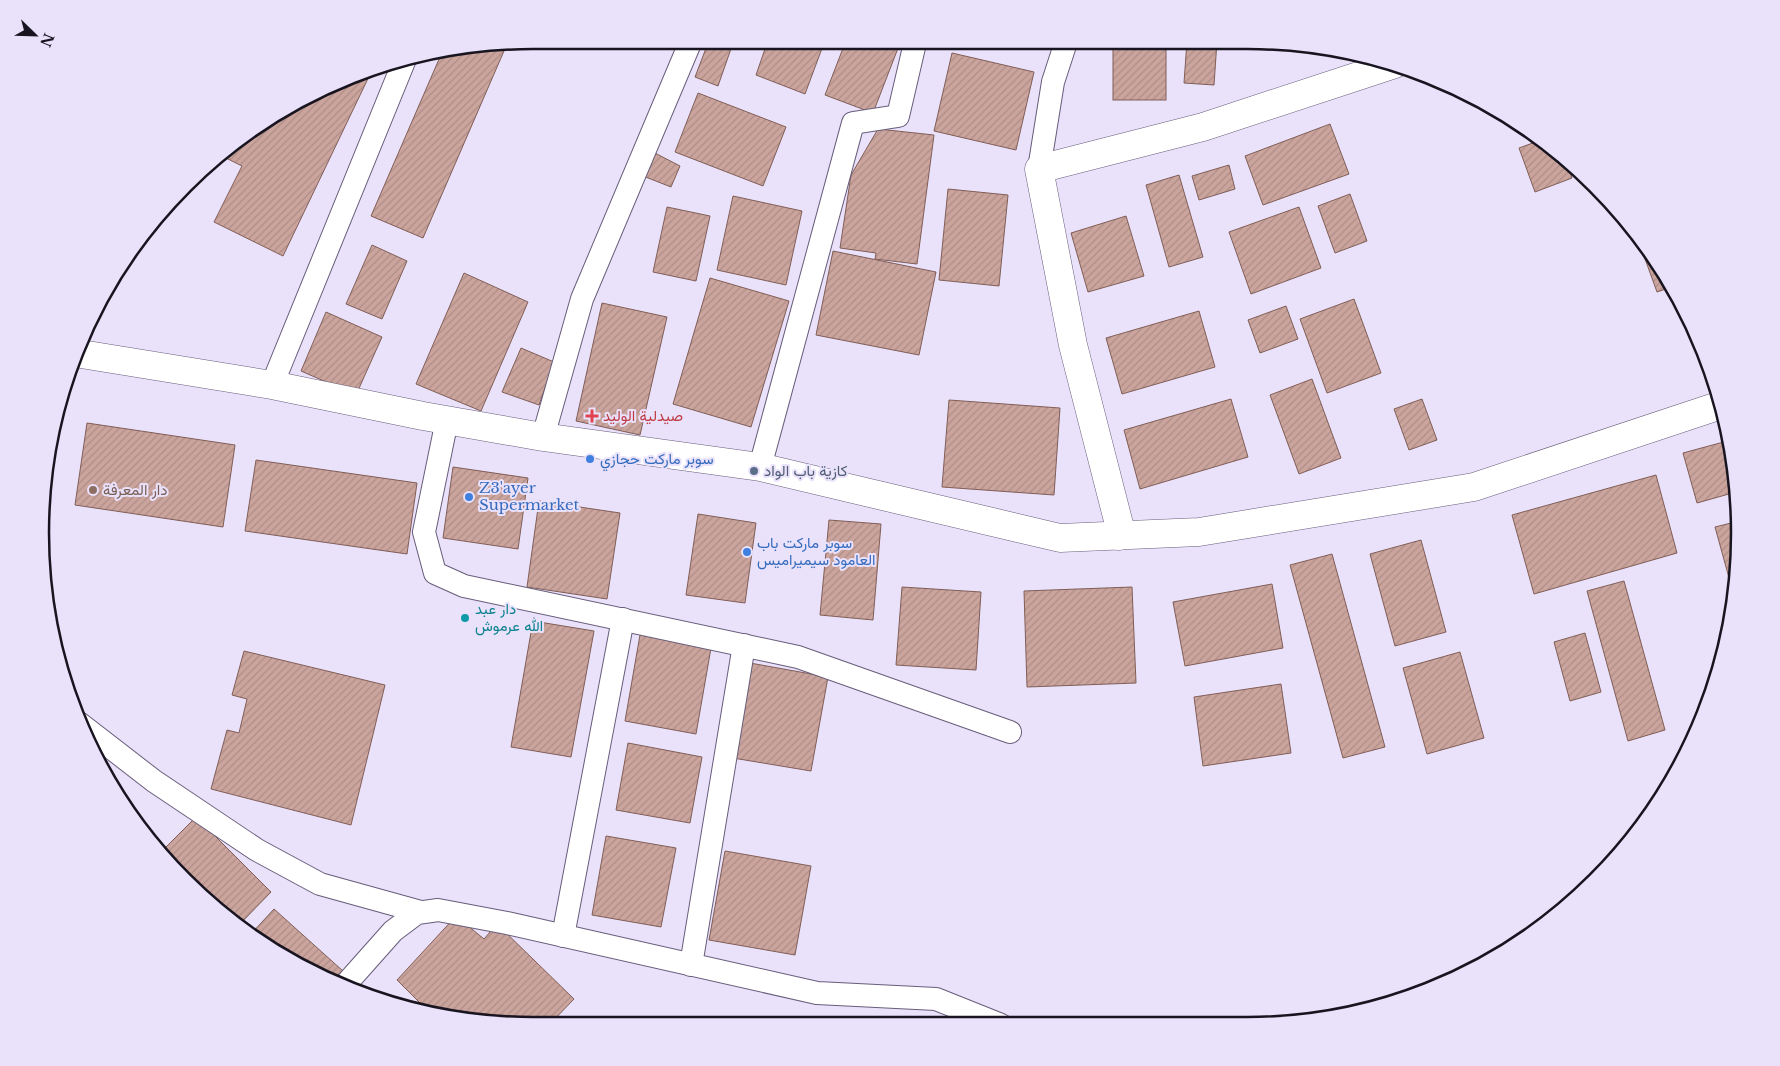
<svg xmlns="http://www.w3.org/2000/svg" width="1780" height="1066" viewBox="0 0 1780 1066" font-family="'Libre Baskerville',Vazirmatn,serif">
<defs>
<pattern id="building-hatch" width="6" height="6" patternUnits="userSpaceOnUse" patternTransform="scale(1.25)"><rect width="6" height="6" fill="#cba59d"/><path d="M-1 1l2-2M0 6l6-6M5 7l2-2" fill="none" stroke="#ae8d87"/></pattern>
</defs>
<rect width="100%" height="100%" fill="#eae1fb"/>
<g fill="url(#building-hatch)" stroke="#805e57">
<path d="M1187,41H1217L1214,85L1184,83Z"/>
<rect x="1113" y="42" width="53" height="58"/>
<path d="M708,43H733L718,86L695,77Z"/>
<path d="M767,43H824L805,94L756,75Z"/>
<path d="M845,43H900L873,113L825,95Z"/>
<path d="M468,44H507L423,238L371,216L443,50Z"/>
<path d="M952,53L1034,72L1016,150L934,131Z"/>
<path d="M374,66L283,256L214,222L242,166L220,155L233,142L315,91Z"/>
<path d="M698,93L786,127L763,186L675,152Z"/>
<path d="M1330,124L1349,174L1263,205L1245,156Z"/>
<path d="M878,129L934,135L917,264L875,259L876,253L840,248L851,175Z"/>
<path d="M1541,140L1566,160L1572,178L1535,192L1519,148Z"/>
<path d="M653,152L680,166L671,187L643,176Z"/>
<path d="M1229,165L1235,189L1199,200L1192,176Z"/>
<path d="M1179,175L1203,257L1169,267L1146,185Z"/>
<path d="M948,189L1008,195L999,286L939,280Z"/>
<path d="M1350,194L1367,241L1335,253L1318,206Z"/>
<path d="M733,196L802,211L786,285L717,270Z"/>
<path d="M667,207L710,216L696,281L653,272Z"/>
<path d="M1299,207L1321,268L1251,294L1229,232Z"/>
<path d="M1126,216L1144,276L1088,292L1071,233Z"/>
<path d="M1636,234L1657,259L1672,287L1657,292Z"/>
<path d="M372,245L407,261L382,319L346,304Z"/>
<path d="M833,251L936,272L919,355L816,335Z"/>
<path d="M464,273L528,302L481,411L416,384Z"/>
<path d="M710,278L789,301L751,427L673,404Z"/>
<path d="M1354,299L1381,373L1327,393L1300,319Z"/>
<path d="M602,303L667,317L640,435L576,421Z"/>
<path d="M1286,306L1298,339L1260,353L1248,320Z"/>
<path d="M1199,311L1215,367L1122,394L1106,338Z"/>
<path d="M326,312L382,337L356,395L301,371Z"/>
<path d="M521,348L554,362L539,405L502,392Z"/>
<path d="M1312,379L1341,458L1299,474L1270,395Z"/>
<path d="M1231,399L1248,457L1140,489L1124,430Z"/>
<path d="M1422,399L1437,440L1409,450L1394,409Z"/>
<path d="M949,400L1060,408L1054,495L942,487Z"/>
<path d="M87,423L235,445L223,527L75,505Z"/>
<path d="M1731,440L1736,492L1697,503L1683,453Z"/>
<path d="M256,460L417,483L407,554L245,531Z"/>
<path d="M453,467L528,478L518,549L443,538Z"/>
<path d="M1656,475L1677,553L1534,594L1512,515Z"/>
<path d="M539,501L620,513L607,599L527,587Z"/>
<path d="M698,514L756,523L745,603L686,595Z"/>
<path d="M829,520L881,524L873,620L820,615Z"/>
<path d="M1739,521L1740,533L1734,596L1715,527Z"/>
<path d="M1421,540L1446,632L1395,646L1370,554Z"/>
<path d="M1332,554L1385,747L1343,758L1290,565Z"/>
<path d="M1624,581L1665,730L1628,741L1587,591Z"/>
<path d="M1272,584L1283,648L1185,666L1173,602Z"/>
<path d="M902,587L981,592L976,670L896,665Z"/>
<path d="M1132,587L1136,683L1027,687L1024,591Z"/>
<path d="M533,621L594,631L571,757L511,747Z"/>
<path d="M1585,633L1601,692L1570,701L1554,642Z"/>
<path d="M640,635L711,648L696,734L625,721Z"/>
<path d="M244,651L385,685L351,825L211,789L227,730L239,733L247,699L232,695Z"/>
<path d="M1460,652L1484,738L1427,754L1403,668Z"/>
<path d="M750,663L828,677L811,771L733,758Z"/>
<path d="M1281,684L1291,753L1203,766L1194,697Z"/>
<path d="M628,743L702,757L690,823L616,810Z"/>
<path d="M196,817L271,892L238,926L185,882L160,853Z"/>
<path d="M606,836L676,848L661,927L592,915Z"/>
<path d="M725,851L811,866L795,955L709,940Z"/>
<path d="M274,909L343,971L334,980L259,943L250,935Z"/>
<path d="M456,916L484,939L497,924L574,999L549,1025H500L428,1011L397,980Z"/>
</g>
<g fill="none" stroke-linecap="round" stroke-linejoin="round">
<defs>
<g id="street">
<path d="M1039,169L1053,82L1066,42"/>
<path d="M272,385L405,59"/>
<path d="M447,420L424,532L435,573L464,586L798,657L1010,732"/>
<path d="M543,437L582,299L690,43"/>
<path d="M760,467L853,123L898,116L915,43"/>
<path d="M79,723L154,781L257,850L320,884L421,912"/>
<path d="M563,936L623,619"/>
<path d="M691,965L744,645"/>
<path d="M345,985L393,931L417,913L438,910L507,923L817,993L936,999L1001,1025"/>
</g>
<g id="secondary">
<path d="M75,353L272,385L423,416L543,437L760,467L1060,538L1199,532L1474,487L1721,405"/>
<path d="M1119,536L1121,532L1073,345L1039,169L1203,127L1395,64"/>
</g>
</defs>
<use href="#street" stroke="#685d7a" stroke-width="24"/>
<use href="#secondary" stroke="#685d7a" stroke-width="29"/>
<use href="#street" stroke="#fff" stroke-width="22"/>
<use href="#secondary" stroke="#fff" stroke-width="28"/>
</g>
<path fill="#e0444e" stroke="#eae1fb" stroke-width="2" d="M589.5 408.5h5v5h5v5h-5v5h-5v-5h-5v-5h5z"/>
<g fill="#3f7fe0" stroke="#eae1fb" stroke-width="2">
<circle cx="590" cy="459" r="5"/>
<circle cx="469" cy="497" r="5"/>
<circle cx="747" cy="552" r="5"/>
</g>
<circle fill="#5c6f8a" stroke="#eae1fb" stroke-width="2" cx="754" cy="471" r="5"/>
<circle fill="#8d6e63" stroke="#eae1fb" stroke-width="2" cx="93" cy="490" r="5"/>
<circle fill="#0f9aa8" stroke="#eae1fb" stroke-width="2" cx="465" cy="618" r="5"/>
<g text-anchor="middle" stroke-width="4" stroke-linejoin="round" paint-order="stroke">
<g font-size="15" fill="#be3a42" stroke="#eae1fb" text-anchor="start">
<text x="603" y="421">صيدلية الوليد</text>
</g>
<g font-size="15" fill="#366cbe" stroke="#eae1fb" text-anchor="start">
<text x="600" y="464">سوبر ماركت حجازي</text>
<text x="479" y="493">Z3'ayer<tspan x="479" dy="17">Supermarket</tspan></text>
<text x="757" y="548">سوبر ماركت باب<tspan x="757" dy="17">العامود سيميراميس</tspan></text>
</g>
<g font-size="15" fill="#4e5e75" stroke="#eae1fb" text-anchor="start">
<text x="764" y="476">كازية باب الواد</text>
</g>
<g font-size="15" fill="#785e54" stroke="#eae1fb" text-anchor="start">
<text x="103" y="495">دار المعرفة</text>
</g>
<g font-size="15" fill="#0d838f" stroke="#eae1fb" text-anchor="start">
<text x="475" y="614">دار عبد<tspan x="475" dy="17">الله عرموش</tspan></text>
</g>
</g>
<path d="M0 0H1780V1066H0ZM533 49H1247A484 484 0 0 1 1731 533V533A484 484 0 0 1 1247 1017H533A484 484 0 0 1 49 533V533A484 484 0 0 1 533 49Z" fill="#eae1fb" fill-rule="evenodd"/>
<path fill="none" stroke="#191520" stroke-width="2.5" d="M533 49H1247A484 484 0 0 1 1731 533V533A484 484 0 0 1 1247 1017H533A484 484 0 0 1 49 533V533A484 484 0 0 1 533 49Z"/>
<g transform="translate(35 35) rotate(113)" stroke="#eae1fb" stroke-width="4" paint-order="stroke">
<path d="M0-4L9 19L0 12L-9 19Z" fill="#191520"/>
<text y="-8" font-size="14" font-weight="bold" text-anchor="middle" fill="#191520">N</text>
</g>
</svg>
